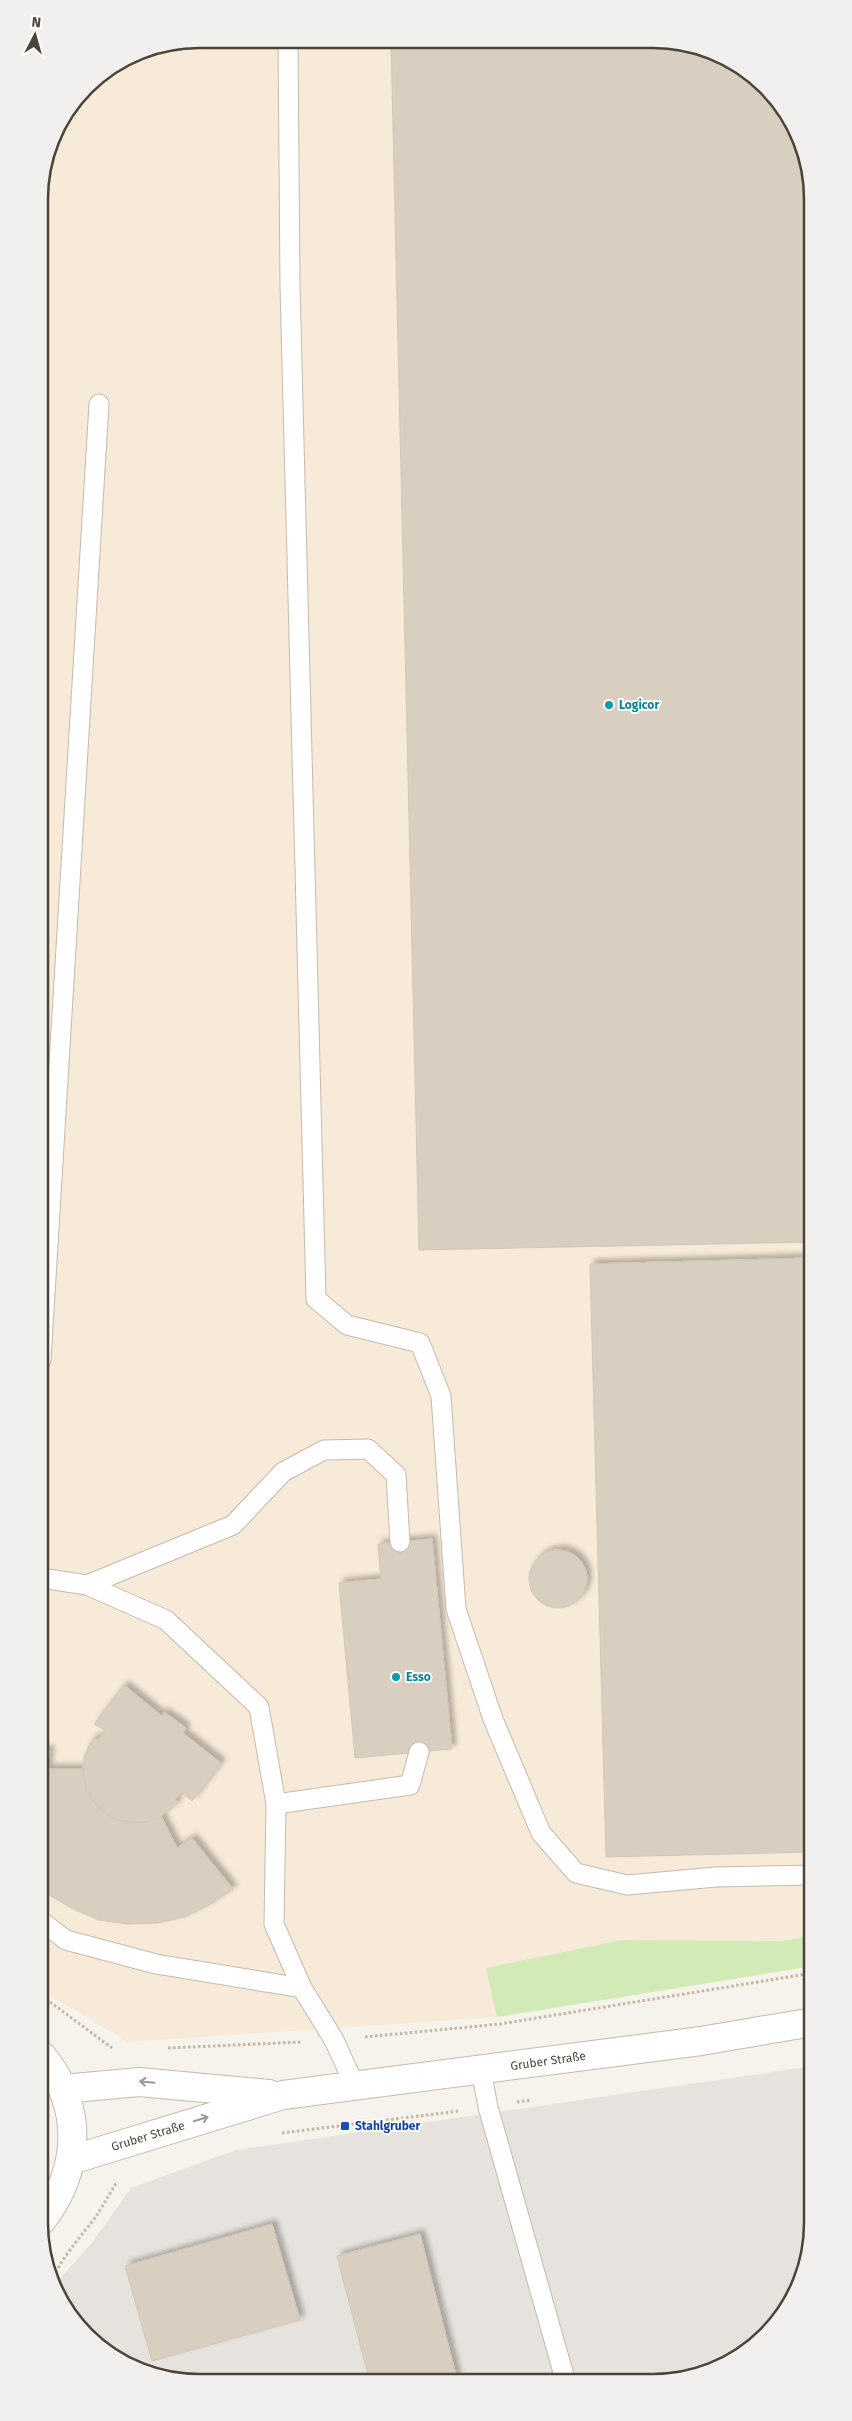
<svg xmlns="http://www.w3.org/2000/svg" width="852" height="2421" viewBox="0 0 852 2421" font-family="'Fira Sans',sans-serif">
<defs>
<filter id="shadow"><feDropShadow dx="4.5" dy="-4.5" stdDeviation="2.5" flood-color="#0004"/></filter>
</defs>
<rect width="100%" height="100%" fill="#f6f3ec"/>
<path fill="#f7ead8" d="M199,39L685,42L733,60L797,128L810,167L813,1966L497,2017L128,2042L42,1991L39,349L54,131L93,79L138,51Z"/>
<path fill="#e6e2dd" d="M813,2066V2232L801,2283L774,2327L733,2361L685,2379H168L128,2366L86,2336L63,2306L59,2279L92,2243L131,2188L236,2150Z"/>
<path fill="#d2eab5" d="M813,1936V1966L497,2017L486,1968L622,1940L782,1941Z"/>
<g fill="#d8cfc1" stroke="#d3c7b4" filter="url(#shadow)">
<path d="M391,40L685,42L733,60L767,86L797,128L810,167L812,1242L419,1250Z"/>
<path d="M812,1258V1852L606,1857L590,1264Z"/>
<path d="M432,1539L452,1749L355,1758L339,1583L381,1579L378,1544Z"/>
<circle cx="558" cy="1579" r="29"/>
<path d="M124,1685L162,1716L164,1712L186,1728L183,1733L221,1763L192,1801L182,1793L175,1799L178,1803L161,1816L148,1822L133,1823L118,1820L104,1812L93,1801L86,1788L83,1773L84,1757L90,1743L95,1737L98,1740L106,1731L94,1724Z"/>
<path d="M41,1749L50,1751L47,1769H83L86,1788L93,1801L104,1812L118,1820L133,1823L148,1822L161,1816L177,1848L192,1838L233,1889L209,1905L185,1917L158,1923L128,1924L99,1920L73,1909L49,1895L41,1889Z"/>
<path d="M272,2224L300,2320L152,2361L125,2266Z"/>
<path d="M420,2234L457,2379H369L337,2256Z"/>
</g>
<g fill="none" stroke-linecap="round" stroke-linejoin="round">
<defs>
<g id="service">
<path d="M288,39L290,286L316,1299L347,1325L420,1343L441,1396L456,1609L493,1719L541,1833L576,1873L627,1885L716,1877L812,1875"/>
<path d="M41,1360L99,404"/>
<path d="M41,1578L87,1585L166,1620L259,1707L276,1804L274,1924L302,1988L334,2040L355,2086"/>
<path d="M87,1585L233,1525L283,1472L324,1450L368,1449L396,1475L400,1542"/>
<path d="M276,1804L410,1785L419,1752"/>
<path d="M41,1921L66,1940L156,1964L302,1988"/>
<path d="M481,2070L488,2107L565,2379"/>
</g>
<g id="tertiary">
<path d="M42,2056C84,2107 81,2169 42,2220"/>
<path d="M63,2089L139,2082L269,2094"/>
<path d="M71,2160L283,2095L701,2041L813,2022"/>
</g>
</defs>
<use href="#service" stroke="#c2bbae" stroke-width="21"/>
<use href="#tertiary" stroke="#c2bbae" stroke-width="30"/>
<g stroke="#c4b79f" stroke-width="3" stroke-dasharray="2.5 2.5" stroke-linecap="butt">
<path d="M39,244L45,168"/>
<path d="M42,1996L112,2048"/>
<path d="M365,2037L500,2024L813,1973"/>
<path d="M168,2048L302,2042"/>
<path d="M517,2102L531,2100"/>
<path d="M282,2133L459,2111"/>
<path d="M53,2282C55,2264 86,2231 97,2215C104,2204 110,2193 117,2182"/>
</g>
<use href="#service" stroke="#fff" stroke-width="19"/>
<use href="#tertiary" stroke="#fff" stroke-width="28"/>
</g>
<defs><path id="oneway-shaft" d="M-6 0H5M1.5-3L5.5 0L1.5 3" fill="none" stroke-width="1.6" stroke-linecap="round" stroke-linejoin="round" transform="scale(1.25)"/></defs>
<g stroke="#9c9892">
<use href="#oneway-shaft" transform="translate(147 2082) rotate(-175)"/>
<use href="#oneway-shaft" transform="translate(201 2119) rotate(-17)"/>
</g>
<g fill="#0f9aa8" stroke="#fff" stroke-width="2">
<circle cx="609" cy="705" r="5"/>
<circle cx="396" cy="1677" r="5"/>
</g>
<rect fill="#1a4fb4" stroke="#fff" stroke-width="2" x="340" y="2121" width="10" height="10" rx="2.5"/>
<g text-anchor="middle" stroke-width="4" stroke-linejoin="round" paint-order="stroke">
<g font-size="12" font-weight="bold" fill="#0d838f" stroke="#fff" text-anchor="start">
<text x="619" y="709">Logicor</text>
<text x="406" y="1681">Esso</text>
</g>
<g font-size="12" fill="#4b4439" stroke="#fff">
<text transform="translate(548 2061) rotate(-8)" y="4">Gruber Straße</text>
<text transform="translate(148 2136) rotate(-17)" y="4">Gruber Straße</text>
</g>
<g font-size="12" font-weight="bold" fill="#164399" stroke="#fff" text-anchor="start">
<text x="355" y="2130">Stahlgruber</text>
</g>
</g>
<path d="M0 0H852V2421H0ZM199 48H653A151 151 0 0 1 804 199V2223A151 151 0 0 1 653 2374H199A151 151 0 0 1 48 2223V199A151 151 0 0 1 199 48Z" fill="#f1f0ef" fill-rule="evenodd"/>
<path fill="none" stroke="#4b4439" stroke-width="2.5" d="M199 48H653A151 151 0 0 1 804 199V2223A151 151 0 0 1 653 2374H199A151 151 0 0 1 48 2223V199A151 151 0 0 1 199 48Z"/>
<g transform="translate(35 35) rotate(6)" stroke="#ffffff" stroke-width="4" paint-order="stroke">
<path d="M0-4L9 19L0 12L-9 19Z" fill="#4b4439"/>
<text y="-8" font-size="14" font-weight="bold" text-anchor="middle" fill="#4b4439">N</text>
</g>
</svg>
